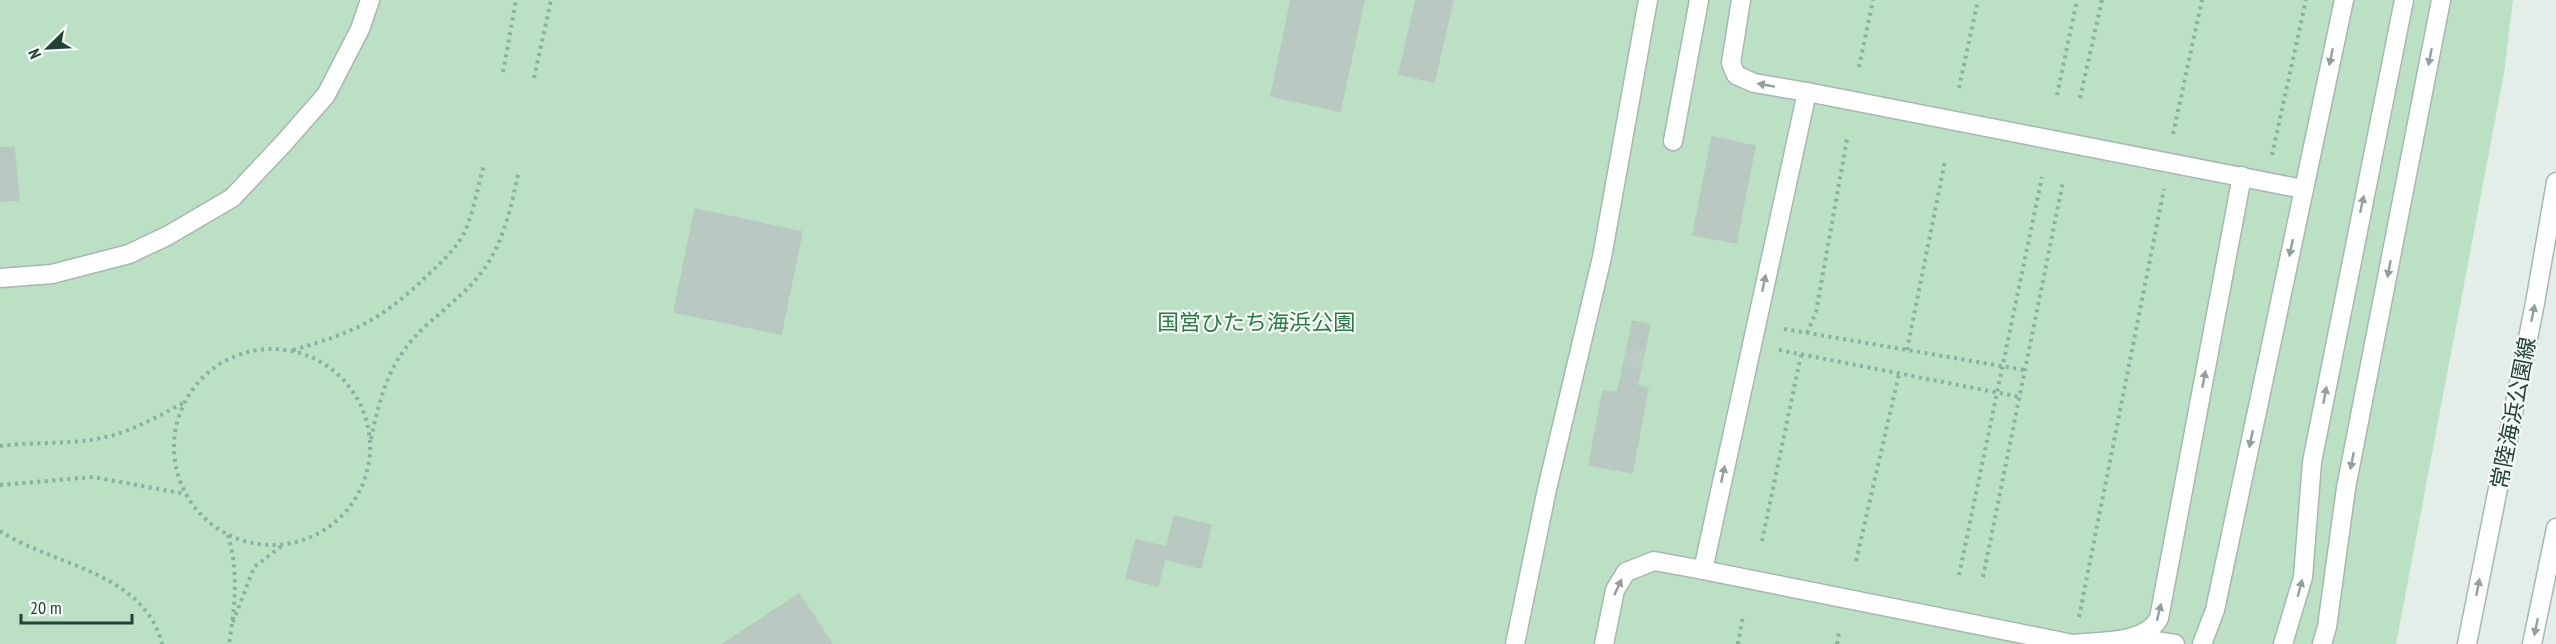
<svg xmlns="http://www.w3.org/2000/svg" width="2556" height="644" viewBox="0 0 2556 644" font-family="'PT Sans Narrow','Noto Sans JP',sans-serif">
<rect width="100%" height="100%" fill="#e4eee9"/>
<path fill="#bce0c4" d="M0,0H2513L2504,73L2396,644H0Z"/>
<g fill="#b9c9c2" stroke="#b6c8c0" stroke-width="1.5">
<path d="M1291,0H1364L1340,111L1271,96Z"/>
<path d="M1416,0H1453L1434,82L1399,74Z"/>
<path d="M1712,137L1755,146L1736,243L1693,235Z"/>
<path d="M14,147L19,200L0,201V148Z"/>
<path d="M695,209L802,232L781,334L674,312Z"/>
<path d="M1633,321L1650,325L1637,386L1620,382Z"/>
<path d="M1620,382L1648,388L1632,473L1589,465L1603,391L1617,393Z"/>
<path d="M1174,516L1211,525L1201,568L1165,559L1158,586L1126,578L1136,540L1167,547Z"/>
<path d="M799,594L832,644H723Z"/>
</g>
<g fill="none" stroke-linecap="round" stroke-linejoin="round">
<path stroke="#bdcbc5" stroke-width="18" stroke-dasharray="18 9" stroke-linecap="butt" d="M1625,358L1643,360"/>
<defs>
<g id="service">
<path d="M1807,92L2303,189"/>
<path d="M1703,570L2073,644C2100,641 2146,644 2159,618L2242,176"/>
<path d="M2135,638L2175,644"/>
<path d="M1515,644L1547,489L1602,257L1648,0"/>
<path d="M1604,644L1615,590L1626,572L1654,561L1703,570L1807,92L1754,83L1736,75L1731,63L1741,0"/>
<path d="M2202,644L2215,610L2344,0"/>
<path d="M2283,644L2303,577L2312,462L2404,0"/>
<path d="M2322,644L2327,627L2346,488L2441,0"/>
</g>
<g id="pedestrian">
<path d="M1673,141L1699,0"/>
<path d="M0,278L52,274L129,254L167,236L232,198L283,144L326,95L360,29L370,0"/>
</g>
<g id="secondary">
<path d="M2467,644L2535,303L2556,182"/>
<path d="M2532,644L2556,528"/>
</g>
</defs>
<use href="#service" stroke="#a6b7b0" stroke-width="21"/>
<use href="#pedestrian" stroke="#a6b7b0" stroke-width="21"/>
<use href="#secondary" stroke="#a2bab0" stroke-width="21"/>
<g stroke="#83b3a1" stroke-width="4" stroke-dasharray="3 4.5" stroke-linecap="butt">
<path d="M1859,67L1873,0"/>
<path d="M503,72L516,0"/>
<path d="M534,78L551,0"/>
<path d="M1959,88L1978,0"/>
<path d="M2057,95L2077,0"/>
<path d="M2080,98L2102,0"/>
<path d="M2173,134L2202,0"/>
<path d="M2272,155L2306,0"/>
<path d="M1784,329L2025,370"/>
<path d="M1807,333L1816,312L1847,139"/>
<circle cx="272" cy="447" r="98"/>
<path d="M293,350C355,332 380,321 427,276C440,263 454,251 463,235C473,216 478,185 484,165"/>
<path d="M1779,350L2020,397"/>
<path d="M1907,350L1945,161"/>
<path d="M371,439C381,392 391,356 429,323C448,306 469,290 484,269C504,241 511,207 518,175"/>
<path d="M0,446C38,441 80,446 117,434C141,426 163,414 185,402"/>
<path d="M0,485L93,477L186,494"/>
<path d="M0,531C54,566 144,572 162,644"/>
<path d="M228,535C239,573 235,606 229,644"/>
<path d="M1762,541L1801,355"/>
<path d="M1856,561L1899,374"/>
<path d="M1959,575L2042,177"/>
<path d="M1983,577L2063,182"/>
<path d="M2079,617L2164,189"/>
<path d="M233,622L254,567L283,545"/>
<path d="M1738,644L1743,616"/>
<path d="M1837,644L1839,633"/>
</g>
<use href="#service" stroke="#fff" stroke-width="18"/>
<use href="#pedestrian" stroke="#fff" stroke-width="18"/>
<use href="#secondary" stroke="#fff" stroke-width="18"/>
</g>
<defs><path id="oneway-solid" d="M-6-.8H1V-3.2L6.5 0L1 3.2V.8H-6Z" transform="scale(1.5)"/></defs>
<g fill="#90a09b">
<use href="#oneway-solid" transform="translate(2331 57) rotate(102)"/>
<use href="#oneway-solid" transform="translate(2430 57) rotate(101)"/>
<use href="#oneway-solid" transform="translate(1766 85) rotate(-170)"/>
<use href="#oneway-solid" transform="translate(2362 204) rotate(-78)"/>
<use href="#oneway-solid" transform="translate(2291 248) rotate(102)"/>
<use href="#oneway-solid" transform="translate(2389 269) rotate(101)"/>
<use href="#oneway-solid" transform="translate(1764 283) rotate(-78)"/>
<use href="#oneway-solid" transform="translate(2533 313) rotate(-79)"/>
<use href="#oneway-solid" transform="translate(2204 379) rotate(-79)"/>
<use href="#oneway-solid" transform="translate(2325 395) rotate(-79)"/>
<use href="#oneway-solid" transform="translate(2251 439) rotate(102)"/>
<use href="#oneway-solid" transform="translate(2352 461) rotate(101)"/>
<use href="#oneway-solid" transform="translate(1723 474) rotate(-78)"/>
<use href="#oneway-solid" transform="translate(1618 587) rotate(-65)"/>
<use href="#oneway-solid" transform="translate(2478 587) rotate(-79)"/>
<use href="#oneway-solid" transform="translate(2300 588) rotate(-75)"/>
<use href="#oneway-solid" transform="translate(2159 612) rotate(-76)"/>
<use href="#oneway-solid" transform="translate(2536 627) rotate(102)"/>
</g>
<g text-anchor="middle" stroke-width="4.5" stroke-linejoin="round" paint-order="stroke">
<g font-size="22" fill="#2a7a45" stroke="#f5faf7">
<text x="1256" y="330">国営ひたち海浜公園</text>
</g>
<g font-size="22" fill="#224137" stroke="#f5faf7">
<text transform="translate(2513 413) rotate(-79)" y="8">常陸海浜公園線</text>
</g>
</g>
<g transform="translate(48 48) rotate(246)" stroke="#f5faf7" stroke-width="4.5" paint-order="stroke">
<path d="M0-4.5L10 22L0 15L-10 22Z" fill="#224137"/>
<text y="-9" font-size="16" font-weight="bold" text-anchor="middle" fill="#224137">N</text>
</g>
<path d="M21 614v9h111v-9" fill="none" stroke="#224137" stroke-width="3"/>
<text x="30" y="614" font-size="18" fill="#224137" stroke="#f5faf7" stroke-width="4.5" paint-order="stroke">20 m</text>
</svg>
